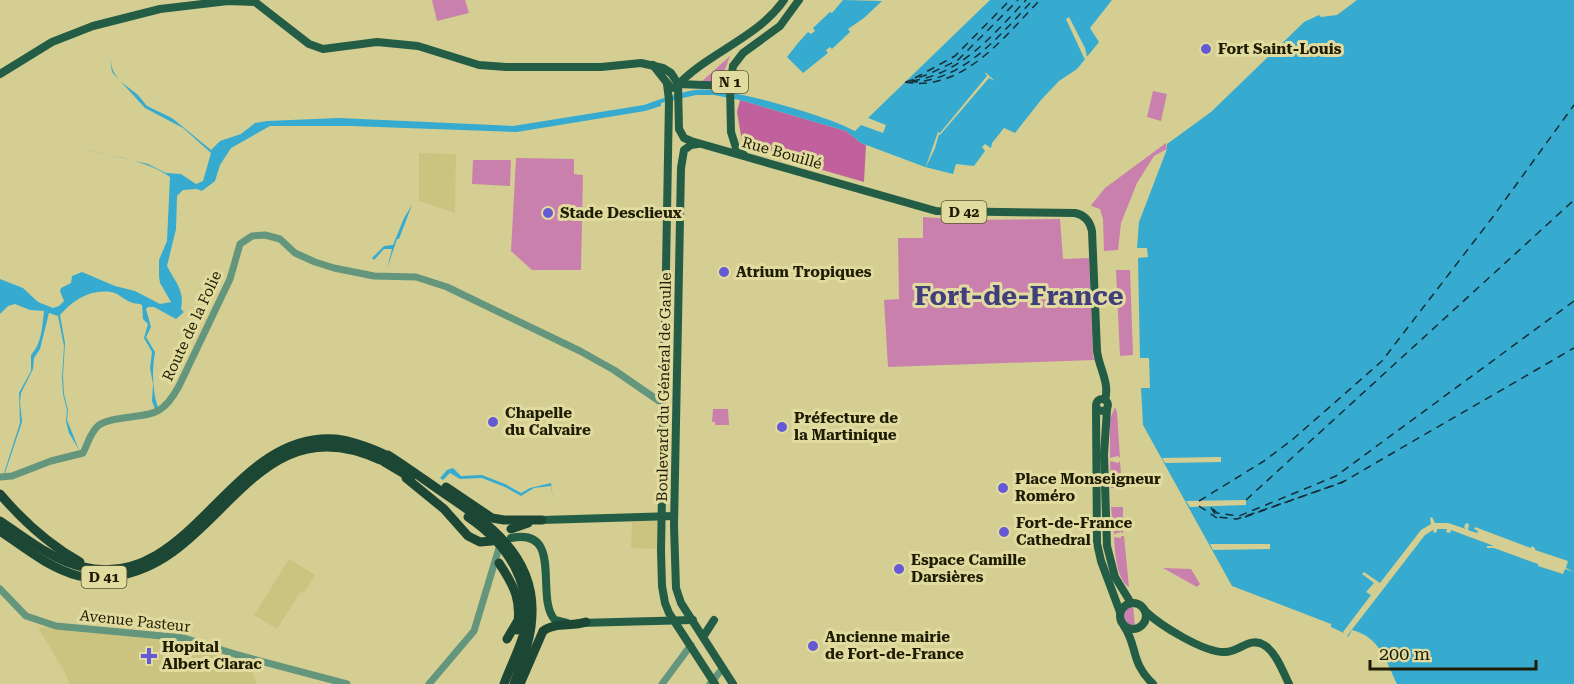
<svg xmlns="http://www.w3.org/2000/svg" width="1574" height="684" viewBox="0 0 1574 684" font-family="'Roboto Serif',serif">
<rect width="100%" height="100%" fill="#d4ce92"/>
<g fill="#cbc480">
<path d="M419,153L456,154L455,213L419,201Z"/>
<path d="M632,519L660,520V549L631,548Z"/>
<path d="M289,559L315,575L304,593L301,591L277,629L254,615Z"/>
<path d="M56,626L169,636L249,658L256,684H70L63,669L38,628Z"/>
</g>
<g fill="#ca80ad">
<path d="M432,0H465L469,13L437,21Z"/>
<path d="M730,56L720,83H700Z"/>
<path d="M1153,91L1167,94L1161,121L1147,117Z"/>
<path d="M1166,143L1167,149L1154,156L1137,183L1121,223L1118,250L1104,251L1103,219L1100,209L1091,206L1092,204L1105,188Z"/>
<path d="M516,158L574,159V174L583,175L581,270H532L511,251Z"/>
<path d="M473,160H511L510,186L472,184Z"/>
<path d="M923,217L968,220L1060,219L1063,259L1089,258L1093,357L1095,360L888,367L884,300L899,299L898,238H923Z"/>
<path d="M1116,270H1130L1133,355L1120,356Z"/>
<path d="M1115,407L1117,412L1120,458L1118,456L1110,458V419Z"/>
<path d="M713,409H728L729,425H715V422H712Z"/>
<path d="M1110,461L1118,463L1120,461L1122,488H1111Z"/>
<path d="M1111,507H1123V533L1121,532L1114,534Z"/>
<path d="M1121,536H1124L1129,587C1116,579 1115,551 1114,537L1121,538Z"/>
<path d="M1163,568L1191,569L1200,584L1197,587Z"/>
<path d="M1133,605L1135,627L1128,625L1122,617L1125,608Z"/>
</g>
<path fill="#c0619d" d="M740,100L846,131L861,143L866,145L864,182L743,147L737,112Z"/>
<g fill="#36abcf">
<path d="M843,0L882,1L864,18L848,29L850,32L832,49L830,47L826,50L828,53L803,73L787,57L798,43L808,32L811,34L815,31L813,28L830,12L832,13Z"/>
<path d="M990,0H1112L1090,28L1099,42L1077,69L1059,81L1041,100L1015,133L1004,128L992,143L991,148L985,144L982,147L985,151L974,166L956,164L953,174L925,167L861,143L846,131L740,100L714,95H696L661,103V106L645,111L517,132L350,126H270L231,148L220,165L215,181L202,191L197,189L183,190L177,196L176,229L167,266C175,282 185,290 181,309L184,312L176,319L154,307H148L146,309L151,327L146,337L155,352C152,370 152,390 158,408L155,409L152,401L153,384L150,368L152,352L144,338L148,324L143,319L142,305C139,303 136,304 133,303C125,301 119,293 111,292C90,289 73,300 60,315L65,343L63,376L64,394L68,410L67,420L79,450L69,433L66,421L67,410L63,394L62,377L64,346L58,316L49,313L40,349L34,358L33,369L21,393L20,402L22,422L5,473H4L20,423L19,393L31,371V355C42,343 42,327 44,311L30,310L15,304L8,306L0,314V279L23,288L38,302L53,308L59,306L64,301L60,291L61,288L71,283L72,276L82,272L115,286L135,291L160,304L171,302L160,283L159,276V260L167,241L170,177C148,160 109,156 83,149L148,164L166,173L181,174L196,184L203,181L211,153L183,128L145,108L112,72L110,59L113,71L120,81L138,95L147,106L172,118L211,150L220,141L241,134L255,123L267,121L339,118L513,126L644,105C661,99 676,93 695,90C724,85 828,116 855,131L861,125L883,133L886,125L868,118Z"/>
<path d="M1357,0H1574V684H1397C1386,661 1380,637 1352,630L1348,637L1346,634L1331,627V624L1232,586L1143,425L1141,388H1150L1149,358H1140L1138,258L1148,257L1147,248H1137L1139,222L1167,149V144L1211,112L1304,22L1319,15L1321,17L1337,15Z"/>
<path d="M412,205L399,239H397L387,269L392,249H384L374,260L372,258L384,246L393,245L404,218Z"/>
<path d="M453,468L461,476L482,475L505,484L521,493L530,488L551,483L553,501L551,486L534,488L521,496L505,487L482,478L460,479L450,473L443,480L440,478L447,470Z"/>
</g>
<g fill="#d4ce92">
<path d="M1069,17L1085,48L1087,57L1085,60L1066,19Z"/>
<path d="M985,72L995,81L989,78L940,135L939,134L935,148L925,169L938,132L940,133L987,76Z"/>
<path d="M1221,457V462L1165,463L1162,458Z"/>
<path d="M1246,500V505L1190,507L1186,501Z"/>
<path d="M1432,517L1435,523H1448L1466,529L1464,527L1466,523L1469,524L1468,530L1477,533L1478,531L1474,529L1475,527L1531,548L1532,546L1535,548V550L1568,561L1566,568L1574,572L1565,569L1563,574L1538,566V564L1494,548H1487V546H1494L1451,530L1450,533L1446,532L1447,529H1437V532L1434,533L1433,530L1425,535L1347,636L1343,632L1371,595L1366,592L1374,583L1362,574L1364,572L1380,583L1421,530L1431,524L1430,518Z"/>
<path d="M1210,544H1270V549L1213,550Z"/>
</g>
<g fill="none" stroke-linecap="round" stroke-linejoin="round">
<g stroke="#152d36" stroke-width="1.5" stroke-dasharray="8 6" stroke-linecap="butt">
<path d="M915,78L955,56L1010,0"/>
<path d="M912,81C961,74 994,34 1026,0"/>
<path d="M905,82C962,93 1005,36 1040,0"/>
<path d="M906,82L929,74L958,60L1018,0"/>
<path d="M910,82C963,82 1000,35 1033,0"/>
<path d="M1574,301L1336,476L1239,516L1217,513L1210,506L1217,517L1237,519L1341,483L1574,348"/>
<path d="M1246,500L1574,200"/>
<path d="M1199,501L1264,461L1292,440L1382,361L1492,218L1574,105"/>
<path d="M1199,506L1217,518"/>
<path d="M1245,517L1348,480"/>
</g>
<g stroke="#64957d" stroke-width="7">
<path d="M0,477L12,476L51,461L83,453C88,444 90,432 99,425C105,421 111,420 117,419C151,413 161,419 179,386L230,279L240,244L252,236L265,235L280,239L295,253L315,262L334,268L374,276L416,277L447,287L580,351L614,370L659,401L664,402"/>
<path d="M0,589L26,616L56,626L184,638L238,655L347,684"/>
<path d="M429,684L474,631L499,548"/>
<path d="M662,684L691,645"/>
<path d="M710,684L723,668"/>
</g>
<g stroke="#245d45" stroke-width="8">
<path d="M653,65L671,88"/>
<path d="M0,74L52,42L93,26L160,9L228,1L255,2L309,44L323,49L377,42L418,46L479,65L506,67H601L641,63L663,68L671,73L678,84L679,129L684,138L691,141L936,211L1075,213C1085,215 1090,221 1092,231L1097,351C1099,368 1110,383 1105,400"/>
<path d="M667,84L669,100L661,551L662,586L665,603L669,613L715,684"/>
<path d="M678,84L730,86"/>
<path d="M675,88C706,53 757,39 784,0"/>
<path d="M698,144L691,145L684,150L681,168L674,526L676,588L681,603L733,684"/>
<path d="M744,155L736,148L731,132L730,86L733,66L743,53L780,26L799,0"/>
<circle cx="1102" cy="405" r="6"/>
<path d="M1096,408L1097,543L1101,561L1120,612"/>
<path d="M1107,410L1104,454L1107,546L1115,577L1131,603"/>
<path d="M542,520L674,516"/>
<path d="M511,538C565,527 534,598 555,620L567,623"/>
<circle cx="1133" cy="616" r="13"/>
<path d="M1145,611C1161,626 1203,652 1224,652C1238,653 1250,636 1264,645C1276,652 1283,672 1289,684"/>
<path d="M579,623L693,620"/>
<path d="M1124,626C1138,647 1130,662 1153,684"/>
<path d="M703,637L714,620"/>
</g>
<g stroke="#1d4735" stroke-width="9">
<path d="M388,455C407,467 426,481 445,494C488,523 534,555 532,613C532,638 522,661 514,684"/>
<path d="M384,462L411,478"/>
<path d="M406,478L444,509L468,536L480,542L492,541"/>
<path d="M446,487L492,518L504,520H542"/>
<path d="M0,494C23,521 48,544 80,562"/>
<path d="M468,517C508,544 535,585 523,636C518,652 510,668 504,684"/>
<path d="M0,521C26,538 52,560 83,567C192,593 230,430 336,439C353,441 368,447 384,454"/>
<path d="M511,529L528,523"/>
<path d="M0,531C25,548 49,568 79,576C91,579 103,578 115,576C221,563 252,400 380,460"/>
<path d="M499,563C515,587 522,601 517,630"/>
<path d="M507,639L517,622"/>
<path d="M520,684L543,631C555,622 572,627 586,622"/>
</g>
</g>
<g fill="#665ad4" stroke="#e1db9f" stroke-width="2">
<circle cx="1206" cy="49" r="6"/>
<circle cx="548" cy="213" r="6"/>
<circle cx="724" cy="272" r="6"/>
<circle cx="493" cy="422" r="6"/>
<circle cx="782" cy="427" r="6"/>
<circle cx="1003" cy="488" r="6"/>
<circle cx="1004" cy="532" r="6"/>
<circle cx="899" cy="569" r="6"/>
<circle cx="813" cy="646" r="6"/>
<path d="M146 647h6v6h6v6h-6v6h-6v-6h-6v-6h6z"/>
</g>
<g text-anchor="middle" stroke-width="6" stroke-linejoin="round" paint-order="stroke">
<g fill="#e1db9f" stroke="#595532" stroke-width="1.5">
<rect x="712" y="71" width="36" height="22" rx="4.5"/>
<rect x="941.5" y="201" width="45" height="22" rx="4.5"/>
<rect x="81.5" y="566" width="45" height="22" rx="4.5"/>
</g>
<g font-size="14" font-weight="bold" fill="#1f1c04">
<text x="730" y="87">N 1</text>
<text x="964" y="217">D 42</text>
<text x="104" y="582">D 41</text>
</g>
<g font-size="15" font-weight="bold" fill="#1f1c04" stroke="#e1db9f" text-anchor="start">
<text x="1218" y="54">Fort Saint-Louis</text>
<text x="560" y="218">Stade Desclieux</text>
<text x="736" y="277">Atrium Tropiques</text>
<text x="505" y="418">Chapelle<tspan x="505" dy="17">du Calvaire</tspan></text>
<text x="794" y="423">Préfecture de<tspan x="794" dy="17">la Martinique</tspan></text>
<text x="1015" y="484">Place Monseigneur<tspan x="1015" dy="17">Roméro</tspan></text>
<text x="1016" y="528">Fort-de-France<tspan x="1016" dy="17">Cathedral</tspan></text>
<text x="911" y="565">Espace Camille<tspan x="911" dy="17">Darsières</tspan></text>
<text x="825" y="642">Ancienne mairie<tspan x="825" dy="17">de Fort-de-France</tspan></text>
<text x="162" y="652">Hopital<tspan x="162" dy="17">Albert Clarac</tspan></text>
</g>
<g font-size="15" fill="#1f1c04" stroke="#e1db9f">
<text transform="translate(782 153) rotate(16)" y="5">Rue Bouillé</text>
<text transform="translate(192 326) rotate(-65)" y="5">Route de la Folie</text>
<text transform="translate(664 387) rotate(-89)" y="5">Boulevard du Général de Gaulle</text>
<text transform="translate(135 621) rotate(6)" y="5">Avenue Pasteur</text>
</g>
<g font-size="27" font-weight="bold" fill="#413e7b" stroke="#e1db9f">
<text x="1019" y="305">Fort-de-France</text>
</g>
</g>
<path d="M1370 660v9h166v-9" fill="none" stroke="#1f1c04" stroke-width="3"/>
<text x="1379" y="660" font-size="18" fill="#1f1c04" stroke="#e1db9f" stroke-width="4.5" paint-order="stroke">200 m</text>
</svg>
